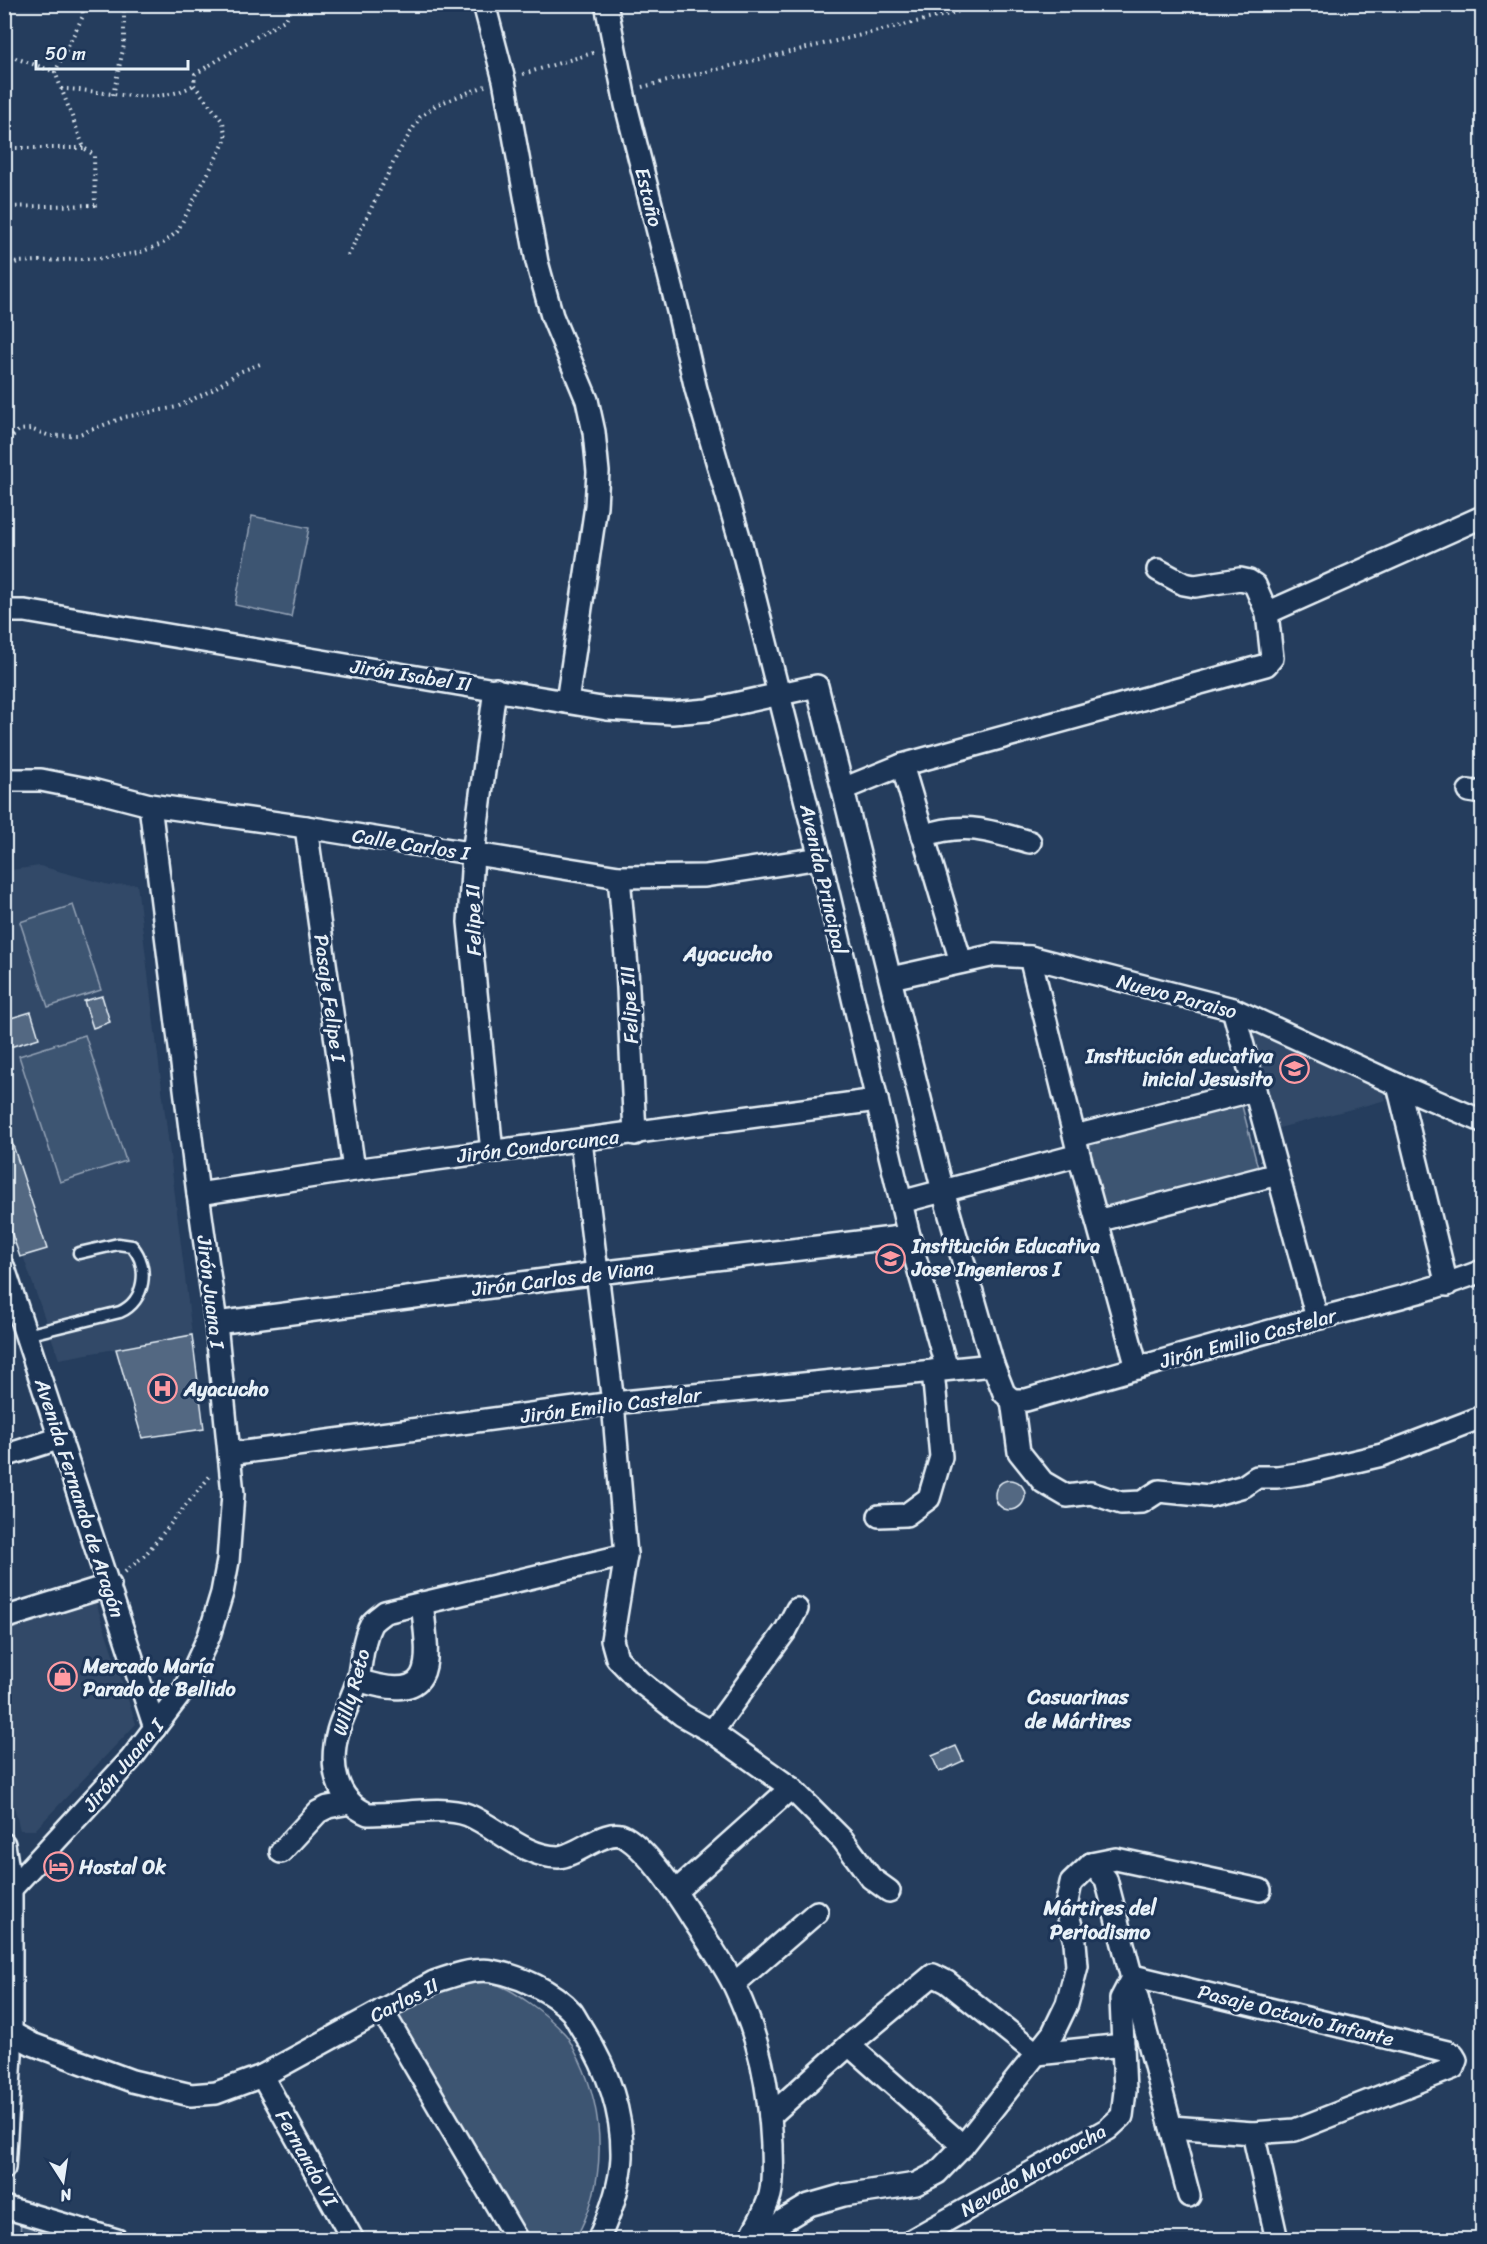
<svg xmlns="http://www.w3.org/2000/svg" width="1487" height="2244" viewBox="0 0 1487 2244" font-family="Sriracha,sans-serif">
<rect width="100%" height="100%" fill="#253d5d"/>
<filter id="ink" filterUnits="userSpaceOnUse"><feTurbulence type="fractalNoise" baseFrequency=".0167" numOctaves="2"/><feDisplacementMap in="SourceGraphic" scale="12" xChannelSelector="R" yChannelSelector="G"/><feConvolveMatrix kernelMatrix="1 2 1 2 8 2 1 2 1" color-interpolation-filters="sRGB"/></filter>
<g filter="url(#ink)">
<g fill="#334a68">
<path d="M40,866L109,885L137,884L192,1335L59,1359L5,1204L4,871Z"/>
<path d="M1256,1031L1382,1089L1386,1100L1271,1130L1247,1046Z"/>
<path d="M95,1600L136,1724L35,1830H20L5,1769L4,1630Z"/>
</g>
<g fill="#3e5472" stroke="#93a2b5" stroke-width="1.5">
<path d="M252,516L309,528L291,617L235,605Z"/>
<path d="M73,905L101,990L48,1007L20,922Z"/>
<path d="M85,1035L126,1161L60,1182L19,1056Z"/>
<path d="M1241,1102L1259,1172L1097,1211L1083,1143Z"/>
<path d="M487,1982C503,1985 515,1993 528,2002C541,2011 555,2023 566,2035C571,2042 575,2052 579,2059C606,2115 607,2185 575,2239H521L394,2016L401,2004L457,1983Z"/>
<path d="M21,2218L93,2240H20Z"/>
</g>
<g fill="#536782" stroke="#e8f1f8" stroke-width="1.5">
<path d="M102,996L110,1022L93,1028L84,1001Z"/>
<path d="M31,1012L39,1038L10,1047L4,1029V1020Z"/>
<path d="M4,1130H8L47,1249L20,1257L4,1211Z"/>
<path d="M192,1335L204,1429L142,1438L116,1349Z"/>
<circle cx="1010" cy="1495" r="15"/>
<path d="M956,1746L963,1761L939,1772L932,1756Z"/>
</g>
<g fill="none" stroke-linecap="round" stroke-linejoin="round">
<defs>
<path id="lane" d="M26,1335L120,1312C145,1301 150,1267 132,1246L118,1244L79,1253"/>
<g id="street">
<path d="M484,4L504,80L537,262L552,316L587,400L594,432L598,472L596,506L567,702"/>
<path d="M606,4L626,105L678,311L696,389L742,547L820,858L909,1236L947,1369"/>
<path d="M4,611H25L607,709L672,713L707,710L817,686L943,1191L993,1365L1004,1393L1012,1400"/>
<path d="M1267,613L1482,517"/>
<path d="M902,765L961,962"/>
<path d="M4,780H41L92,790L150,805L306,827L619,877L705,876L820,858"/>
<path d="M843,789L902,765L1266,665L1272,658L1267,613L1255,585L1249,581L1240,579L1195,586L1184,584L1158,570"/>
<path d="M1469,791L1482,793"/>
<path d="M306,827L354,1170"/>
<path d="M923,836C965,821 989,831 1030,842"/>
<path d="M619,877L627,968L635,1134"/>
<path d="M1030,957L1079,1155L1137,1368"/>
<path d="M891,978L995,955L1030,957L1233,1009L1398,1085L1482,1121"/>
<path d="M1233,1009L1317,1318"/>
<path d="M1398,1085L1447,1285"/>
<path d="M1075,1136L1255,1090"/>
<path d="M581,1141L613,1403L626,1555L612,1640L617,1658L639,1681L682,1715L712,1732L791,1788L843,1840L871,1878L889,1891"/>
<path d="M492,1152L469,922L473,854L495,689"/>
<path d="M198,1194L354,1170L877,1100"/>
<path d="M901,1202L1079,1155"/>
<path d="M1097,1221L1278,1174"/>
<path d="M4,1268L155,1728"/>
<path d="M216,1323L598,1273L909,1236"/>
<path d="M1012,1400L1019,1452L1043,1482L1067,1496L1091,1493L1121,1503L1142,1502L1159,1491L1209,1496L1244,1486L1257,1477H1277L1305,1473L1382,1455L1482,1417"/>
<path d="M1012,1400H1026C1122,1372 1219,1344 1316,1319C1372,1304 1428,1292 1482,1271"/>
<path d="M229,1454L613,1403L993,1365"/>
<path d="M4,1456L61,1438"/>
<path d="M879,1516L906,1515L929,1498L941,1457L933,1371"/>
<path d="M626,1555L385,1612C380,1616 374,1620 371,1624C362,1641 362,1661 358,1679C353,1697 343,1713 338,1731C329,1764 335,1800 368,1814C397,1815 443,1805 468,1815C497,1827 524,1857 558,1857C578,1856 607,1826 625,1837C648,1850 680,1898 694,1921C708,1942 724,1964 735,1987C760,2040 769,2086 772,2145C772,2160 774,2179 770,2195C766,2211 757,2225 749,2240"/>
<path d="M4,1618L110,1585"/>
<path d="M358,1680C438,1706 429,1663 422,1603"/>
<path d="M712,1732L786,1630L797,1609"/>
<path d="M4,1844L11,1889V2055L4,2168"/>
<path d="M281,1852L318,1812L328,1807L350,1803"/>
<path d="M1091,1864L1106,1879L1189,2196"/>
<path d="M1091,1864L1116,1859L1260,1890"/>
<path d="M11,1889L131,1759L185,1688L209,1636L222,1593L228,1561L233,1494L216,1323L198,1194L150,805"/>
<path d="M676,1891L791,1788"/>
<path d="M734,1984L817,1912"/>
<path d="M382,2010L517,2240"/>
<path d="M10,2032L32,2044L132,2081L191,2095L216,2093L262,2076L434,1982C451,1976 473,1968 492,1971C520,1976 553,1991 572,2012C576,2018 580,2026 584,2032C607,2069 623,2112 622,2157C621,2185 610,2214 598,2240"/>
<path d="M849,2045L963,2146"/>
<path d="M262,2076L353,2240"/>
<path d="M770,2116L849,2045L933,1975L947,1982L1037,2054L1123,2045"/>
<path d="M1253,2133L1277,2240"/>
<path d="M4,2207L117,2240"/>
<path d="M761,2240L784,2220L809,2205L844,2195L916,2184L937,2173L963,2146L1053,2033L1067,2004L1077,1966L1075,1942L1066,1906L1071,1883L1091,1864"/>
<path d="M912,2240L1108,2129L1122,2116L1125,2091L1121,1999L1133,1976L1447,2052L1453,2055L1456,2060L1453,2068L1295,2130L1253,2133L1171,2127"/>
</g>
</defs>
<use href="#lane" stroke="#e8f1f8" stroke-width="15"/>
<use href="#street" stroke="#e8f1f8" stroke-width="26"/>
<g stroke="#e8f1f8" stroke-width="4" stroke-dasharray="1.5 4.5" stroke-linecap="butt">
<path d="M124,5L131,4"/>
<path d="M4,54L55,72"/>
<path d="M523,74L596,52"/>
<path d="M642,87L958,12"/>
<path d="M61,89C104,89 154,108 194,85"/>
<path d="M113,95L124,45V4"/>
<path d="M4,148H84"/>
<path d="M4,207L95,205L94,155L84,148L55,72L83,16L82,4"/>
<path d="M348,256L398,153L420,117L436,105L485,86"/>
<path d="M4,267L18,262L105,258L138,253L162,244L177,232L226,139L223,122L194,85L195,74L286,19L291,9L290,4"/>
<path d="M4,444L19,430L30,429L50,436L77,435L125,417L177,407L212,390L239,372L263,363"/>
<path d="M125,1572L145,1555L211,1475"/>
</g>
<use href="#lane" stroke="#1d3557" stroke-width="10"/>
<use href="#street" stroke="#1d3557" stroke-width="21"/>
</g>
</g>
<defs>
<symbol id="school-ring" viewBox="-11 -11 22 22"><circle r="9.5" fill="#1d3557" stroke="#ff9aa2" stroke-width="1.5"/><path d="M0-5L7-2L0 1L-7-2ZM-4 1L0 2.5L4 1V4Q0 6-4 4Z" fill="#ff9aa2"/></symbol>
<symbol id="hospital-ring" viewBox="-11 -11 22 22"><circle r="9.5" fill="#1d3557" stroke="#ff9aa2" stroke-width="1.5"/><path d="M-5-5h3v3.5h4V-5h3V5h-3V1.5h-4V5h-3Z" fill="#ff9aa2"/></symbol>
<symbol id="shop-ring" viewBox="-11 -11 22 22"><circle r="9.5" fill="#1d3557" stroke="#ff9aa2" stroke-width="1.5"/><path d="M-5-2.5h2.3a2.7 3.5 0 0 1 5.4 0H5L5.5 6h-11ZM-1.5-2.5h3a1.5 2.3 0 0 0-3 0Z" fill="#ff9aa2"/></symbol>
<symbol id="hotel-ring" viewBox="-11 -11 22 22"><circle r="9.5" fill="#1d3557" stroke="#ff9aa2" stroke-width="1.5"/><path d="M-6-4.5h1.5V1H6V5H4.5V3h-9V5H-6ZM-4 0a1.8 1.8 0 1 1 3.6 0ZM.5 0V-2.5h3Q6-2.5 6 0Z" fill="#ff9aa2"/></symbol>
</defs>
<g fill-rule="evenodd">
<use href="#school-ring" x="1278" y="1052" width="33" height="33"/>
<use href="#school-ring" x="874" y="1242" width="33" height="33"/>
<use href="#hospital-ring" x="146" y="1372" width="33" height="33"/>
<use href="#shop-ring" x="46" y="1660" width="33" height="33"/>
<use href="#hotel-ring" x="42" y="1850" width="33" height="33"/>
</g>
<g text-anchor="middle" stroke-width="6" stroke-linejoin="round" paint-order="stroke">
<g font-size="20" fill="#e8f1f8" stroke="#1d3557">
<text transform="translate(649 197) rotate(76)" y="7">Estaño</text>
<text transform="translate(411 675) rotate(9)" y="7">Jirón Isabel II</text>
<text transform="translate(411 844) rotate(9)" y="7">Calle Carlos I</text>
<text transform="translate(824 879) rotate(77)" y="7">Avenida Principal</text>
<text transform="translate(473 920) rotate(-91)" y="7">Felipe II</text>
<text transform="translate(1177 996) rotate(15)" y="7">Nuevo Paraiso</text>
<text transform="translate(330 998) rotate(82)" y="7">Pasaje Felipe I</text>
<text transform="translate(629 1005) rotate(-93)" y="7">Felipe III</text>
<text transform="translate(538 1146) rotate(-7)" y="7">Jirón Condorcunca</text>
<text transform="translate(563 1278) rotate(-7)" y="7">Jirón Carlos de Viana</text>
<text transform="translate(211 1292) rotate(83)" y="7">Jirón Juana I</text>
<text transform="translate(1248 1338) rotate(-15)" y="7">Jirón Emilio Castelar</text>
<text transform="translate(611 1405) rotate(-7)" y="7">Jirón Emilio Castelar</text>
<text transform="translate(80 1498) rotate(72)" y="7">Avenida Fernando de Aragón</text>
<text transform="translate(351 1692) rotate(-74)" y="7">Willy Reto</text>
<text transform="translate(123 1765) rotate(-50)" y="7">Jirón Juana I</text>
<text transform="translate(404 2000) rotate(-27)" y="7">Carlos II</text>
<text transform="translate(1296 2015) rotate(14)" y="7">Pasaje Octavio Infante</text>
<text transform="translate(307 2158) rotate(61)" y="7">Fernando VI</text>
<text transform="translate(1033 2170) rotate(-30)" y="7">Nevado Morococha</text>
</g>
<g font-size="20" font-weight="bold" fill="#e8f1f8" stroke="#1d3557" text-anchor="start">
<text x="1273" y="1063" text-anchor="end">Institución educativa<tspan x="1273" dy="23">inicial Jesusito</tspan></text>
<text x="912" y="1253">Institución Educativa<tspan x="912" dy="23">Jose Ingenieros I</tspan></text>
<text x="184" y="1396">Ayacucho</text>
<text x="83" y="1673">Mercado María<tspan x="83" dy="23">Parado de Bellido</tspan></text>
<text x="79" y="1874">Hostal Ok</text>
</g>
<g font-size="21" font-weight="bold" fill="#e8f1f8" stroke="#1d3557">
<text x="728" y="961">Ayacucho</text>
<text x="1078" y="1704">Casuarinas<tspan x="1078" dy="24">de Mártires</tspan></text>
<text x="1100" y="1915">Mártires del<tspan x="1100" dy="24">Periodismo</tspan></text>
</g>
</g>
<rect width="1487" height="2244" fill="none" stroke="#1d3557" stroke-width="24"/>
<rect x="12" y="12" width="1463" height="2220" fill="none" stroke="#e8f1f8" stroke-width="2" filter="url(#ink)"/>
<g transform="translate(63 2181) rotate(168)" stroke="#1d3557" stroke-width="4.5" paint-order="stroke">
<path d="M0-4.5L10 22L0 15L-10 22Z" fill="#e8f1f8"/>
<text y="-9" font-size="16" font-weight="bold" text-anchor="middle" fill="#e8f1f8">N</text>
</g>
<path d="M36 60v9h152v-9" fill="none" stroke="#e8f1f8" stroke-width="3"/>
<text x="45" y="60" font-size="18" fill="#e8f1f8" stroke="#1d3557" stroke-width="4.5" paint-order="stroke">50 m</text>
</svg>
